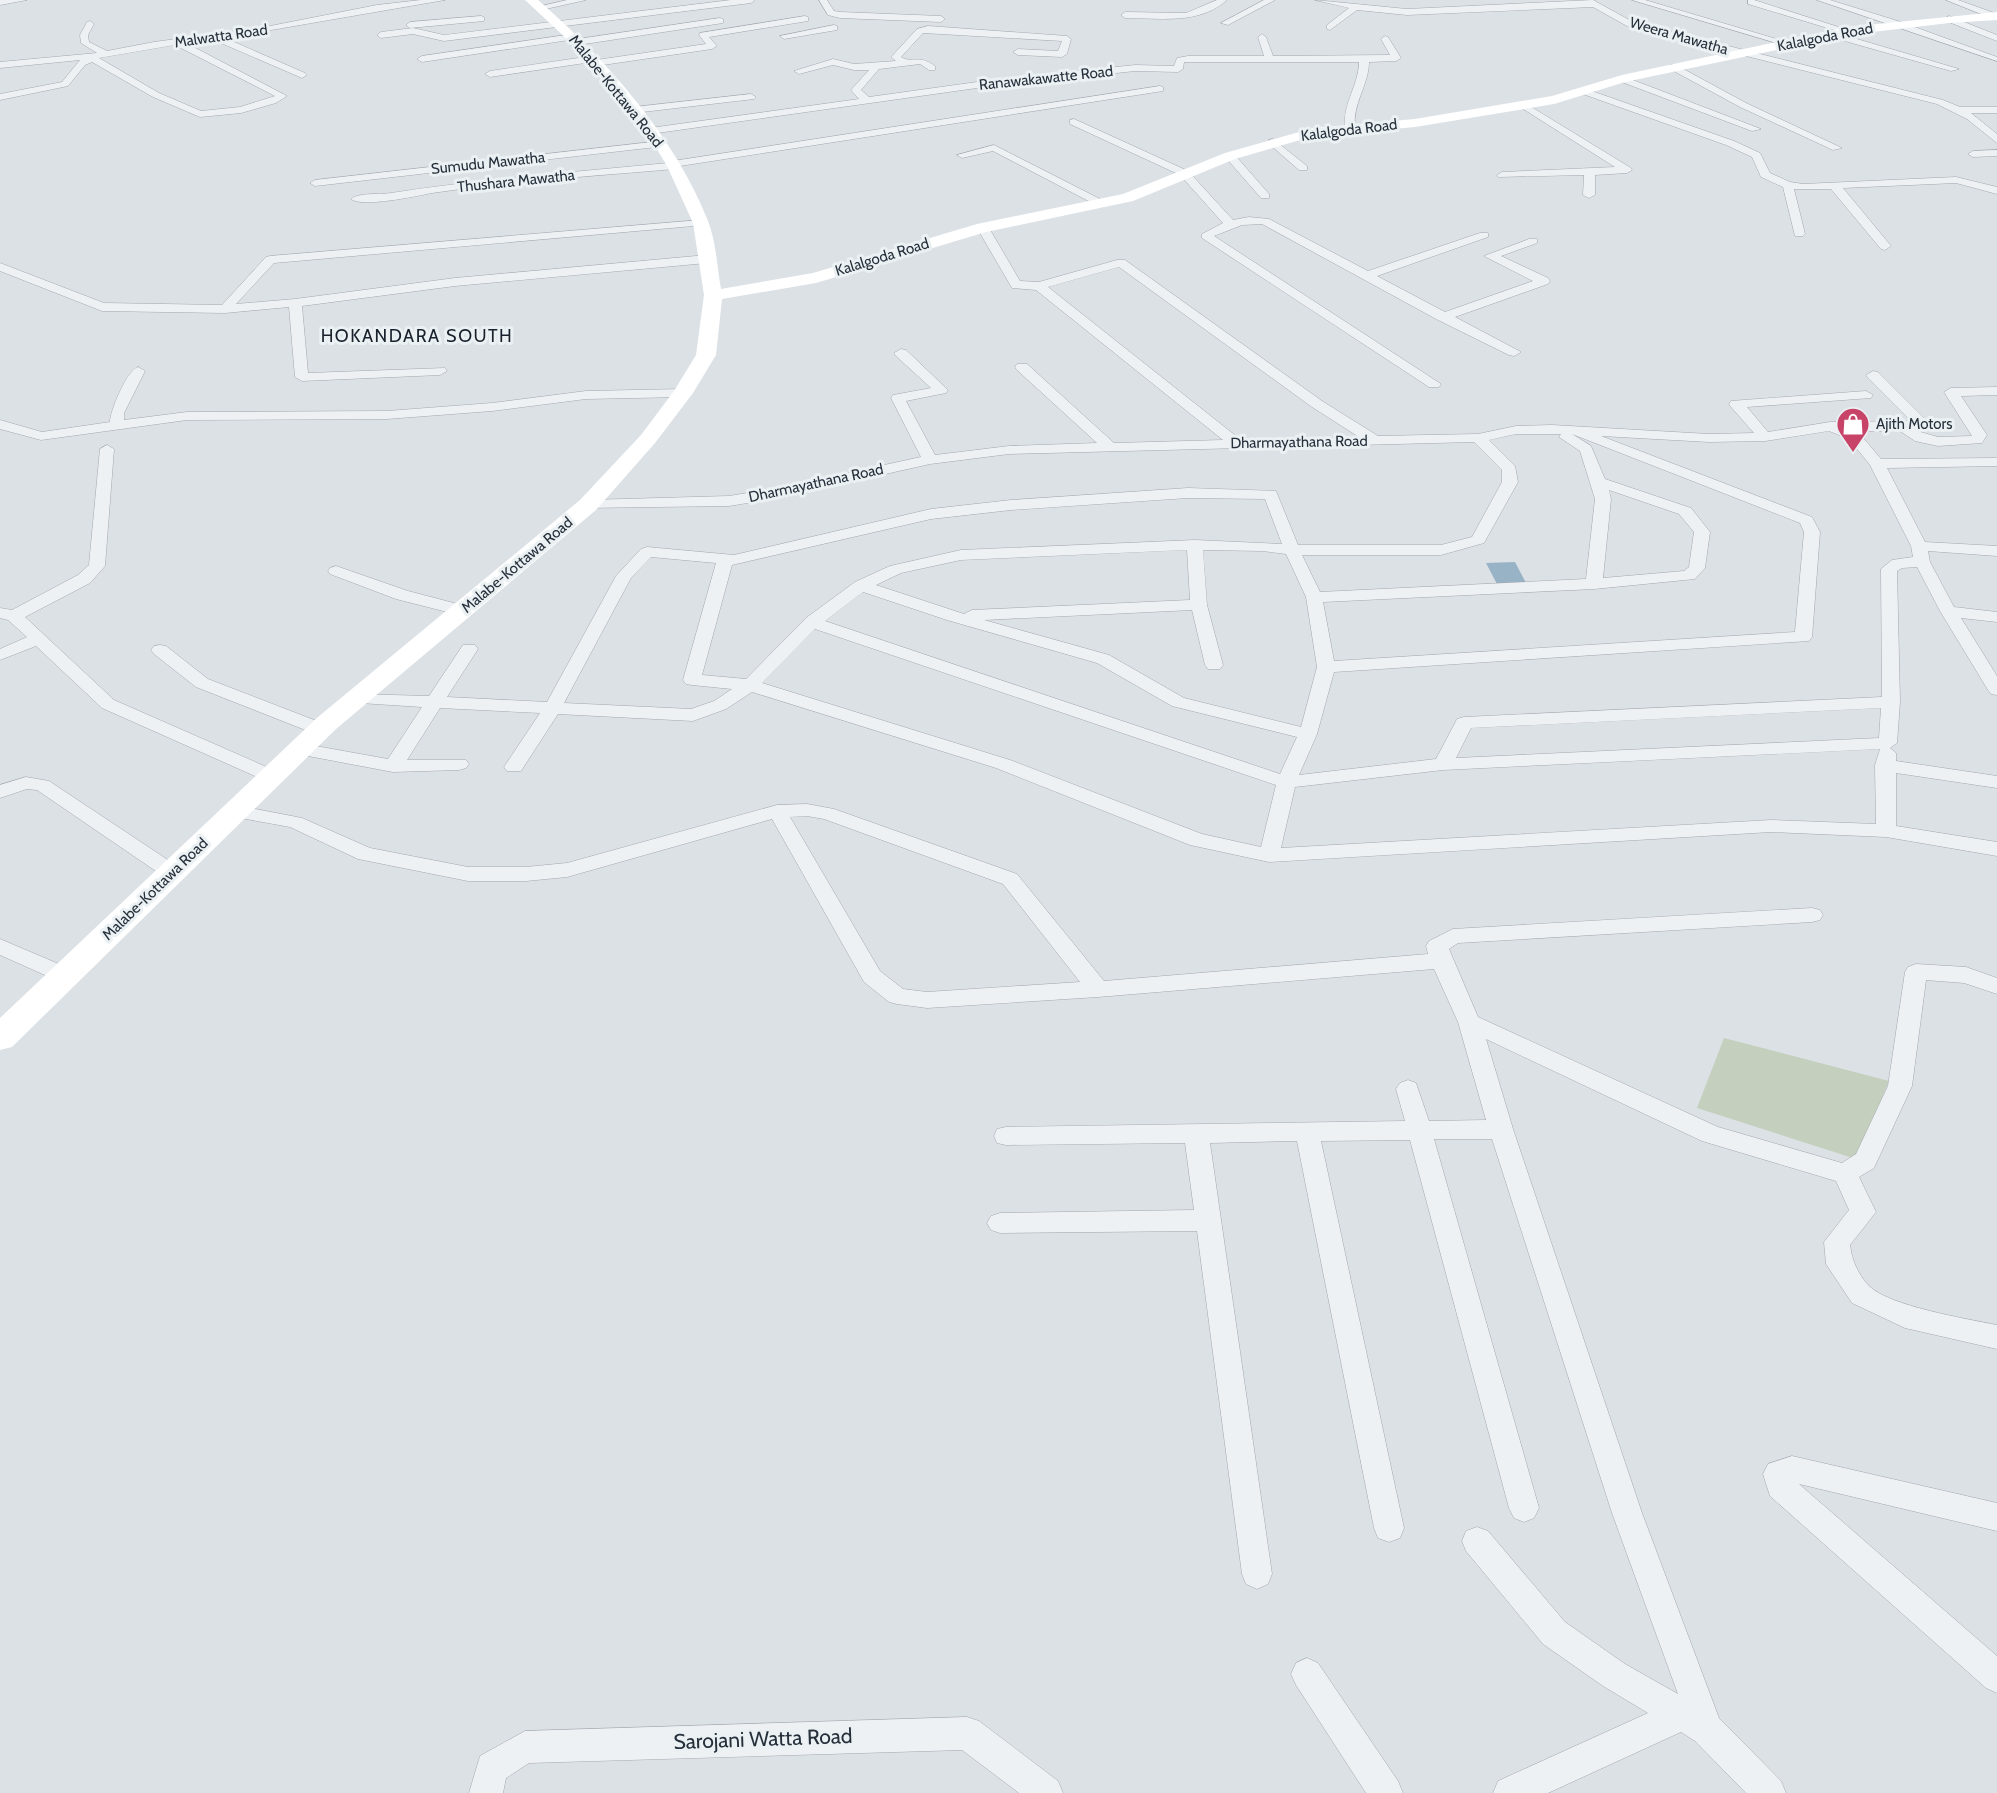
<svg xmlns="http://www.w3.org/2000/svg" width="1997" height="1793" viewBox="0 0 1997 1793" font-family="Cabin,sans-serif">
<rect width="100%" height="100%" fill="#dce1e6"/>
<path fill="#c4cfbd" d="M1724,1038L1889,1081L1856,1159L1697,1108Z"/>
<path fill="#98b3c5" d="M1515,562L1527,585L1498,586L1486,563Z"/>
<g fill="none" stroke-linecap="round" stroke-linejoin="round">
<defs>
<g id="street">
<path d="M0,0H27L0,5Z"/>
<path d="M421,0H445L225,38L305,73L307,75L302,78L214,40L186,43L287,96L276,103L241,113L200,117L153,97L92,62L85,65L68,86L0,100V94L62,82L80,60L0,68V62L97,53L81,43L80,35L87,22L90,21L94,24L88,35L89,42L107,51L154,42L265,27L377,5ZM175,45L275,96L240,107L201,111L159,93L99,58Z"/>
<path d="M567,0H586L541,10L537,7Z"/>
<path d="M731,0H755L751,3L444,41L413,34L381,38L377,35L381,32L413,28L444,35Z"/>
<path d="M819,0H827L834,11L840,12L941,16L945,19L941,22L840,18L828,15Z"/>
<path d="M1217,0H1227C1199,25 1160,18 1125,18L1121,15L1125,12L1186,13Z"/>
<path d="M1264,0H1275L1228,25L1221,23Z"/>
<path d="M1315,0L1407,9L1593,0L1633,22L1943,100L1960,107H1997V113H1971L1997,134V143L1967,119L1937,104L1627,26L1593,7L1407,15L1357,10L1330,30L1327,29V25L1349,8Z"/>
<path d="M1632,0H1645L1790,43L1783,45Z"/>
<path d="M1748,0H1754L1851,31L1844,33L1748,4Z"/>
<path d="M1817,0H1830L1901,22L1997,57V61Z"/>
<path d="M1946,0H1958L1997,14V18H1991Z"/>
<path d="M481,16L484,17V21L410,28L406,25L410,22Z"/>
<path d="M805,16L808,17V21L709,37L717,46L712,49L596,66L593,65L592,62L490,77L485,74L490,71L592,56L595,57L596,60L706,44L699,35L700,33Z"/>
<path d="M1949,16L1997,35V41L1946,21L1945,19Z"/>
<path d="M720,18L723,19V23L578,45L574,42L578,39Z"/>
<path d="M834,25L837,26V30L784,39L780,36Z"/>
<path d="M928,26L1067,36L1071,39L1067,54L1062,57L1018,55L1013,52L1018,49L1058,51L1062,41L923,33L901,57C913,64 918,54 935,66V70H929L920,64L879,69L861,90L869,97L977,82L1135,65L1174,66L1177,58L1188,56H1264L1258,37L1262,34L1266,37L1273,56L1390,55L1381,39L1385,36L1388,37L1401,58L1396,61L1369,62C1369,85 1352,104 1355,128L1350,131L1345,128C1342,104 1359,85 1359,62H1184L1183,69L1178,72L1135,71L977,88L650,134L645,131L650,128L859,99L851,90L869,70H854L833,65L799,74L794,71L833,59L854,64L896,61L891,57L893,55L917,29Z"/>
<path d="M1827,32H1833L1959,69L1951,71L1827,36Z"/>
<path d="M573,34L576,35V39L422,62L417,59L422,56Z"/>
<path d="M1670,65H1676L1746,103L1842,148L1833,150L1740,107L1670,69Z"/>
<path d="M1619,77H1625L1761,129L1752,131L1619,81Z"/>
<path d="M1160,86L1163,87V91L680,166L675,169C594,176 513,181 432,193C416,196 363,208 351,199C360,192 380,195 391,193C483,179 575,172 668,163L673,161Z"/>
<path d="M1580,89H1586L1734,141L1760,153L1770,173L1790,182L1803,184L1956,177L1997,187V194L1956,183L1843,188L1891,246L1885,250L1881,249L1831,189H1794L1805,234L1803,236H1795L1783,187L1761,177L1752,157L1726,145L1580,93Z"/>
<path d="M751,94L756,97L754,99L634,113L629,110L634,107Z"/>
<path d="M1523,102L1631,168L1632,170L1627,173L1595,175V195L1589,198L1583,195L1584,175L1498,177L1497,175L1502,172L1615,167L1520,107L1518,105Z"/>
<path d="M1074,119L1188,171L1233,220L1249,217L1269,219L1368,271L1480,233H1488V237L1377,276L1445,312L1533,281L1484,256L1529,239H1537V243L1501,256L1548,278L1550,281L1548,284L1455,317L1521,352L1514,356L1509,355L1438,320L1262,224L1242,225L1214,236L1441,384L1439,387H1429L1202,238V234L1223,223L1180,175L1070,124V120Z"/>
<path d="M1273,139L1307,166V170H1299L1269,144V140Z"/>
<path d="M661,141L666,144L665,146L315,186L310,183L315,180Z"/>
<path d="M994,145L1106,202L1108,204L1102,207L1098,206L993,151L962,158L957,155Z"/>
<path d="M1997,150V156L1973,157L1968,154L1973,151Z"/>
<path d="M1230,153L1234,154L1269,194V198H1261L1226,158L1225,156Z"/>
<path d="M701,220L707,223L705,225L274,263L236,304L295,299L455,278L707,255L713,259L707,263L455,286L302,306L308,373L445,368L447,371L440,375L302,381L295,377L289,307L225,313L102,311L0,271V263L104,303L222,305L266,257L270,256Z"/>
<path d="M983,225L989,228L1020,281L1039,282L1117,260H1125L1322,401L1378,436L1478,434L1516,426L1552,425L1709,434L1754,433L1731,407L1729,404L1731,401L1866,391L1873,395L1871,398L1747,407L1768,432L1830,422L1911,421L1868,378L1866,375L1873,371L1878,372L1926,420L1928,423L1926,426L1915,429L1917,431L1938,437L1972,436L1944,392L1951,388L1997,387V395L1961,396L1987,435L1982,443L1938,446L1915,441L1900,431H1853L1859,433L1881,459L1997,458V466L1887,468L1925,542L1997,546V556L1928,551L1930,562L1954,607L1997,612V622L1961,618L1997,676V695L1991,694L1988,690L1940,611L1917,567L1902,568L1897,571L1900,702L1897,743L1890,748L1896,753V761L1997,776V788L1896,773V826L1997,842V856L1886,837L1771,832L1269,862L1190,845L996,768L752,692L726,709L693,721L558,714L521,771H507L504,767L540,713L440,708L407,760H466L469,764L466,768L459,770L393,772L292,753L290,749L292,745L299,743L388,759L422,707L360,703L354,702L351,698L354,694L429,696L463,645H475L478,649L447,697L547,702L616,576L641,549L647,547L734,555L931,509L1011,500L1188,488L1276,491L1298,545H1441L1472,537L1502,482V470L1474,442L1009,454L930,464L783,497L729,506L583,508L580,505L583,502L588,500L729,496L783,487L921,457L891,398L893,395L931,388L896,356L894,353L901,349L906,350L948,390L946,393L906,401L935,455L1009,446L1097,443L1017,370L1015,367L1017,364H1027L1114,443L1223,440L1036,290L1012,288L977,228ZM1119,267L1312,407L1359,437L1241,440L1048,287ZM1829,431L1849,439L1870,465L1911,546L1913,557L1892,560L1881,569L1882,697L1464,717L1457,719L1455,723L1436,759L1299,775L1317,734L1334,672L1809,641L1812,637L1820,532L1812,517L1601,436L1709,442L1765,441ZM1516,434H1561L1559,437L1580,451L1595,499L1586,579L1320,592L1302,555H1441L1484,543L1518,482L1515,466L1489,440ZM1572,434L1800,523L1804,532L1795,632L1334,661L1323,602L1594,589L1695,579L1705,568L1710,532L1691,508L1605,479L1591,446ZM1609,490L1679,514L1694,532L1689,567L1684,571L1603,578L1611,499ZM1188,498L1265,499L1282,544L1195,540L961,550L890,566L855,582L806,618L746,679L702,675L732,565L931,519L1011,510ZM1187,550L1190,600L972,610L964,614L876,585L901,573L961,560ZM1203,550L1263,551L1286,554L1306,597L1317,667L1301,727L1184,698L1109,655L984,620L1192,610L1205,665L1208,669H1220L1223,665L1207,605ZM651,557L716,563L683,680L686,684L692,685L732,689L714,701L691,709L564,703L631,578ZM863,592L947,620L1097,663L1172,706L1297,737L1280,774L825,621ZM815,629L1276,785L1261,847L1202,834L1010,760L762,683ZM1881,708L1879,738L1456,758L1471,728ZM1880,749L1875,765L1876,824L1771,820L1281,848L1295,787L1443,770Z"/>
<path d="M138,367L145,371L124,413V420L187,412L387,411L492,403L586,391L683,389L690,393L683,397L586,399L492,411L387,419L187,420L41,440L0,429V420L42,432L110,422C110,411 127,370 138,367Z"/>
<path d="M107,445L114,449L105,566L90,583L25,617L114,700L278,772L281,776L278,780H264L102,708L36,646L0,660V649L27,637L8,620L0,618V608L12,610L78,575L89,565L100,449Z"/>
<path d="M336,566L408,591L469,607L471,611L469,615L463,616L396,599L330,574L328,571L330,568Z"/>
<path d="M160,645L166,646L208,679L327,725L329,729L327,733H313L196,687L154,654L151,650L154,646Z"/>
<path d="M26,777L49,781L180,868L183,873L180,878L173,880L166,878L37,790L27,789L0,798V785Z"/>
<path d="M807,804L834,809L1017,874L1104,981L1428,954L1426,946L1429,941L1453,929L1812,908L1820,910L1823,915L1820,920L1812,922L1458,943L1449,949L1478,1017L1718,1127L1842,1163L1856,1154L1888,1086L1905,972L1908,967L1916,964L1966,967L1997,978V994L1964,983L1926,980L1912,1086L1874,1168L1859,1177L1876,1212L1850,1245C1852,1261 1858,1274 1869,1286C1889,1306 1967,1319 1997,1325V1349L1905,1328L1852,1303L1826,1264L1824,1242L1849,1210L1836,1181L1702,1141L1486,1039L1513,1129L1642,1513L1719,1718L1781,1781L1786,1793H1746L1695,1741L1681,1732L1548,1793H1493L1498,1781L1648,1713L1603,1686L1543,1644L1466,1551L1462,1541L1466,1531L1477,1527L1488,1531L1565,1622L1625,1664L1678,1694L1612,1513L1492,1139H1434L1539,1508L1534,1518L1524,1522L1514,1518L1509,1508L1410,1140L1321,1141L1404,1528L1400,1538L1389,1542L1378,1538L1374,1528L1297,1141L1210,1143L1272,1574L1268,1584L1257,1589L1246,1584L1242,1574L1197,1231L1000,1233L991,1230L987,1223L991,1216L1000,1213L1194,1210L1185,1143L1006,1145L997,1143L994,1136L997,1129L1006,1127L1405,1121L1396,1089L1400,1083L1408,1080L1416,1083L1429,1121L1486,1120L1458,1022L1434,969L1098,997L927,1008L897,1004L889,1002L864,982L772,819L567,877L526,881H468L358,859L290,827L235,817L228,815L225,811L228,807L235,805L302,818L370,848L468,867H526L567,863L777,805ZM807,816L824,819L1003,884L1080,982L927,992L903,989L880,971L790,817Z"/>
<path d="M0,939L73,970L76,976L73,982L65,984L0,955Z"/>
<path d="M1792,1456L1997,1503V1531L1799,1484L1997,1656V1693L1986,1688L1770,1496L1763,1474L1768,1464Z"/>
<path d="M1307,1658L1318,1663L1398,1781L1403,1793H1366L1296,1685L1291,1674L1296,1663Z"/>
<path d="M967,1717L979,1721L1058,1781L1063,1793H1019L962,1750L529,1763L506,1778L503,1793H469L480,1756L525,1731Z"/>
</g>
</defs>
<use href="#street" stroke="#a2a8af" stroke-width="1"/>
<use href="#street" fill="#eef1f4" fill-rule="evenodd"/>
<path fill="#fff" fill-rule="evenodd" d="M525,0H538C606,59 675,137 708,221C716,241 717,267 721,289L813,273L977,224L1123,194L1225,153L1313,128L1415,119L1552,96L1622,75L1847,27L1997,12V20L1949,23L1847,35L1625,82L1554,104L1415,127L1314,136L1235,159L1133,201L986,232L816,283L722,299L716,355L693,393L655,443L596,510L336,729L12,1047L0,1050V1018L318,717L580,500L641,435L674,391L696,355L704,295L693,223L667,166L655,146L591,66L568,40Z"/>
</g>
<defs>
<symbol id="shop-pin" viewBox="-11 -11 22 30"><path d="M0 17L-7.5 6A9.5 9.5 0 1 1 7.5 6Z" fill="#c84368" stroke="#ebf0f3"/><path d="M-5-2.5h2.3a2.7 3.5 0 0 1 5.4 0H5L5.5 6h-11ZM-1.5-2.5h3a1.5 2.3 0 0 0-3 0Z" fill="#fff"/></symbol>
</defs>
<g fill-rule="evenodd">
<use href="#shop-pin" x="1834" y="405" width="38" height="52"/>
</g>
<g text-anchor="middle" stroke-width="6" stroke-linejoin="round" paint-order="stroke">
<g font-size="15" fill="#26303b" stroke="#ebf0f3">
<text transform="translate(221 36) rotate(-8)" y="5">Malwatta Road</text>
<text transform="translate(1679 36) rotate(16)" y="5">Weera Mawatha</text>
<text transform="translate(1825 37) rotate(-11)" y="5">Kalalgoda Road</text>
<text transform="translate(1046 78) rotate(-6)" y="5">Ranawakawatte Road</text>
<text transform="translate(616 91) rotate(51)" y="5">Malabe-Kottawa Road</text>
<text transform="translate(1349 130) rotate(-7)" y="5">Kalalgoda Road</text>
<text transform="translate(488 163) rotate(-6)" y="5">Sumudu Mawatha</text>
<text transform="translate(516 181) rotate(-6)" y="5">Thushara Mawatha</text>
<text transform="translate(882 257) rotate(-17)" y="5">Kalalgoda Road</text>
<text transform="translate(1299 442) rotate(-1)" y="5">Dharmayathana Road</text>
<text transform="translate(816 483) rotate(-12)" y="5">Dharmayathana Road</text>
<text transform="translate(517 565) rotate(-40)" y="5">Malabe-Kottawa Road</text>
<text transform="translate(155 889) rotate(-44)" y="5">Malabe-Kottawa Road</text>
</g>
<g font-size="15" fill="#26303b" stroke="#ebf0f3" text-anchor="start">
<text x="1876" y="429">Ajith Motors</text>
</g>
<g font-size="18" letter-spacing="1.5" fill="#19212c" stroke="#ebf0f3">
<text x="417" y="342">HOKANDARA SOUTH</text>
</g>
<g font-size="21" fill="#26303b" stroke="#ebf0f3">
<text transform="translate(763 1739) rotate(-2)" y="7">Sarojani Watta Road</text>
</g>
</g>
</svg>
